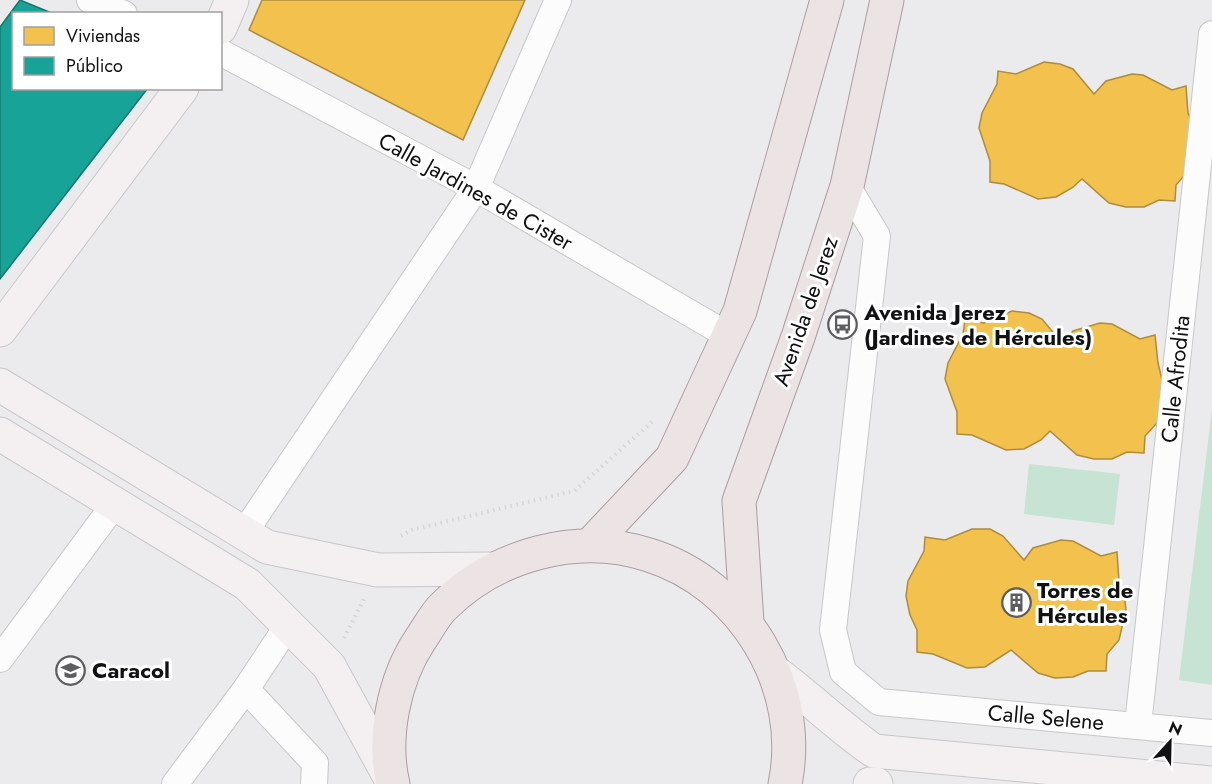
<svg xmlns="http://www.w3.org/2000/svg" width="1212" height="784" viewBox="0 0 1212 784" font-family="Jost,sans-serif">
<rect width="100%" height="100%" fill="#ebebee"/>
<g fill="#c7e3d3">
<path d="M1212,409V685L1179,680Z"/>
<path d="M1029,464L1120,474L1114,525L1024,514Z"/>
</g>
<g fill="#f2c14e" stroke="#ae8c3c" stroke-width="1.5">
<path d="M262,0H525L463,140L249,30Z"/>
<path d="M1044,62L1060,64L1073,69L1094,94L1106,81L1132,74L1143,75L1172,90L1186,86L1188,113L1193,124L1188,171L1176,185L1175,201L1159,200L1144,207H1126L1109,203L1082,179L1072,188L1056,197L1038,199L1004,184L990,182V161L979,128L982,113L997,84L998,71L1016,74Z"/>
<path d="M1012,311L1029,313L1042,319L1062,343L1073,331L1100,323L1112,324L1140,339L1155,335L1158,363L1165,392L1157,423L1145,436L1144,453L1127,452L1112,459H1094L1077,455L1050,431L1041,440L1024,449L1006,450L972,435L957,434V412L945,379L948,363L963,334L965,320L984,323Z"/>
<path d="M972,529H990L1003,536L1024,560L1033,548L1061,540L1073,541L1101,556L1117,552L1119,581L1124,592L1126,610L1119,640L1107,654L1106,671H1088L1073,677L1055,678L1038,673L1011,650L985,667L967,668L933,654L917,652V630L910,615L906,596L908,581L924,551L925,537L945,540Z"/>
</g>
<path fill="#17a398" stroke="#157770" stroke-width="1.5" d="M20,0L54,14H14V88H148L0,279V27Z"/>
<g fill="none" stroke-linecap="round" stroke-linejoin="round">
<defs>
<g id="street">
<path d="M90,0L124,14"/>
<path d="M220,52L476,188L729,336"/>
<path d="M847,186L877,236L833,630L843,672L879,702L1212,733"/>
<path d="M244,533L476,188L558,0"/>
<path d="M0,659L114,505"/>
<path d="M246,689L315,763L314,784"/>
<path d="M1138,725L1212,34"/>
<path d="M175,784L246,689L289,624"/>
</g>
<g id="secondary">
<path d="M220,28L232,0"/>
<path d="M0,330L182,88"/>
<path d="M0,385L267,547L378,570L492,569"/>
<path d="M0,434L247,584L329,666L392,781"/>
<path d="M775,672C809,697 839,727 874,751L1212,783"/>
<path d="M870,784H876"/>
</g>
<g id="primary">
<path d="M590,545L672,458L740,311L827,0"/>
<path d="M747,622L739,501L798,337L847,186L887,0"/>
<path d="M393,784C382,738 394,679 420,640C427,630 434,616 443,607C496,554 578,532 649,555C743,584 805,687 785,784"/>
</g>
</defs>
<use href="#street" stroke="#c7c7c8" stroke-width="28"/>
<use href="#secondary" stroke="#c7c7c8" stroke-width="35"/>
<use href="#primary" stroke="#ab9d9f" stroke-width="35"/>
<g stroke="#d5d5d5" stroke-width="4" stroke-dasharray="1.5 4.5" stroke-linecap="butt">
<path d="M401,536L411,530L574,491L652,422"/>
<path d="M344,638L364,599"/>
</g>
<use href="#street" stroke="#fcfcfc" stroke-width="26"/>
<use href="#secondary" stroke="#f4f0f1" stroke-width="33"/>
<use href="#primary" stroke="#ece3e4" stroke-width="33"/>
</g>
<defs>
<symbol id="bus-ring" viewBox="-11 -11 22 22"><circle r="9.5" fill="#fff" stroke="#5d5d60" stroke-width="1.5"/><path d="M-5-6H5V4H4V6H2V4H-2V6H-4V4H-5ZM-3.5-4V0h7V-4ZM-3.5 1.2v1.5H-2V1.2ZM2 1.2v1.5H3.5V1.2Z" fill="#5d5d60"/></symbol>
<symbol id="building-ring" viewBox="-11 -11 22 22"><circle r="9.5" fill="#fff" stroke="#5d5d60" stroke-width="1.5"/><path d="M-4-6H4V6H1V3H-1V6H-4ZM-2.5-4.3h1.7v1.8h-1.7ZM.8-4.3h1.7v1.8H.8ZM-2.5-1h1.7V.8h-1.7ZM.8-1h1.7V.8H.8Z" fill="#5d5d60"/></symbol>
<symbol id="school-ring" viewBox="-11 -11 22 22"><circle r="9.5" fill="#fff" stroke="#5d5d60" stroke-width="1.5"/><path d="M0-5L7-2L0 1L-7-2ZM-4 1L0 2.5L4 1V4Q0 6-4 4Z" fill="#5d5d60"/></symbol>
</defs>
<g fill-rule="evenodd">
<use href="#bus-ring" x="826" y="308" width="33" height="33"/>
<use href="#building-ring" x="1000" y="586" width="33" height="33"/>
<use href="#school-ring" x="54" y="654" width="33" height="33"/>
</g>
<g text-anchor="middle" stroke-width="6" stroke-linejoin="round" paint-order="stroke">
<g font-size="22" fill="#111113" stroke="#fff">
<text transform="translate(476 191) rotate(29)" y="8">Calle Jardines de Cister</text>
<text transform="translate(805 311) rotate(-71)" y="8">Avenida de Jerez</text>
<text transform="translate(1175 379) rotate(-84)" y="8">Calle Afrodita</text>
<text transform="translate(1046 717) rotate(5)" y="8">Calle Selene</text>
</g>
<g font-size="22" font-weight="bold" fill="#111113" stroke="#fff" text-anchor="start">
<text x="864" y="320">Avenida Jerez<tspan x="864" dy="25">(Jardines de Hércules)</tspan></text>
<text x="1037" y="598">Torres de<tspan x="1037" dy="25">Hércules</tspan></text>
<text x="92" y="678">Caracol</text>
</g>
</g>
<rect x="12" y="12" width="210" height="78" fill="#ffffff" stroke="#a0a0a1" stroke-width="1.5"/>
<rect x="24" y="27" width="30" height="18" fill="#f2c14e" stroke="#a0a0a1" stroke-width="1.5"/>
<text x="66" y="42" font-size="18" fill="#111113">Viviendas</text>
<rect x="24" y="57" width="30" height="18" fill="#17a398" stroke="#a0a0a1" stroke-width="1.5"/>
<text x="66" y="72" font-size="18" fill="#111113">Público</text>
<g transform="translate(1170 742) rotate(22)" stroke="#ffffff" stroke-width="4.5" paint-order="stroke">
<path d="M0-4.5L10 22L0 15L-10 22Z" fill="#111113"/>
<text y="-9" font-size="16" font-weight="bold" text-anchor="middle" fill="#111113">N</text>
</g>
</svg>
